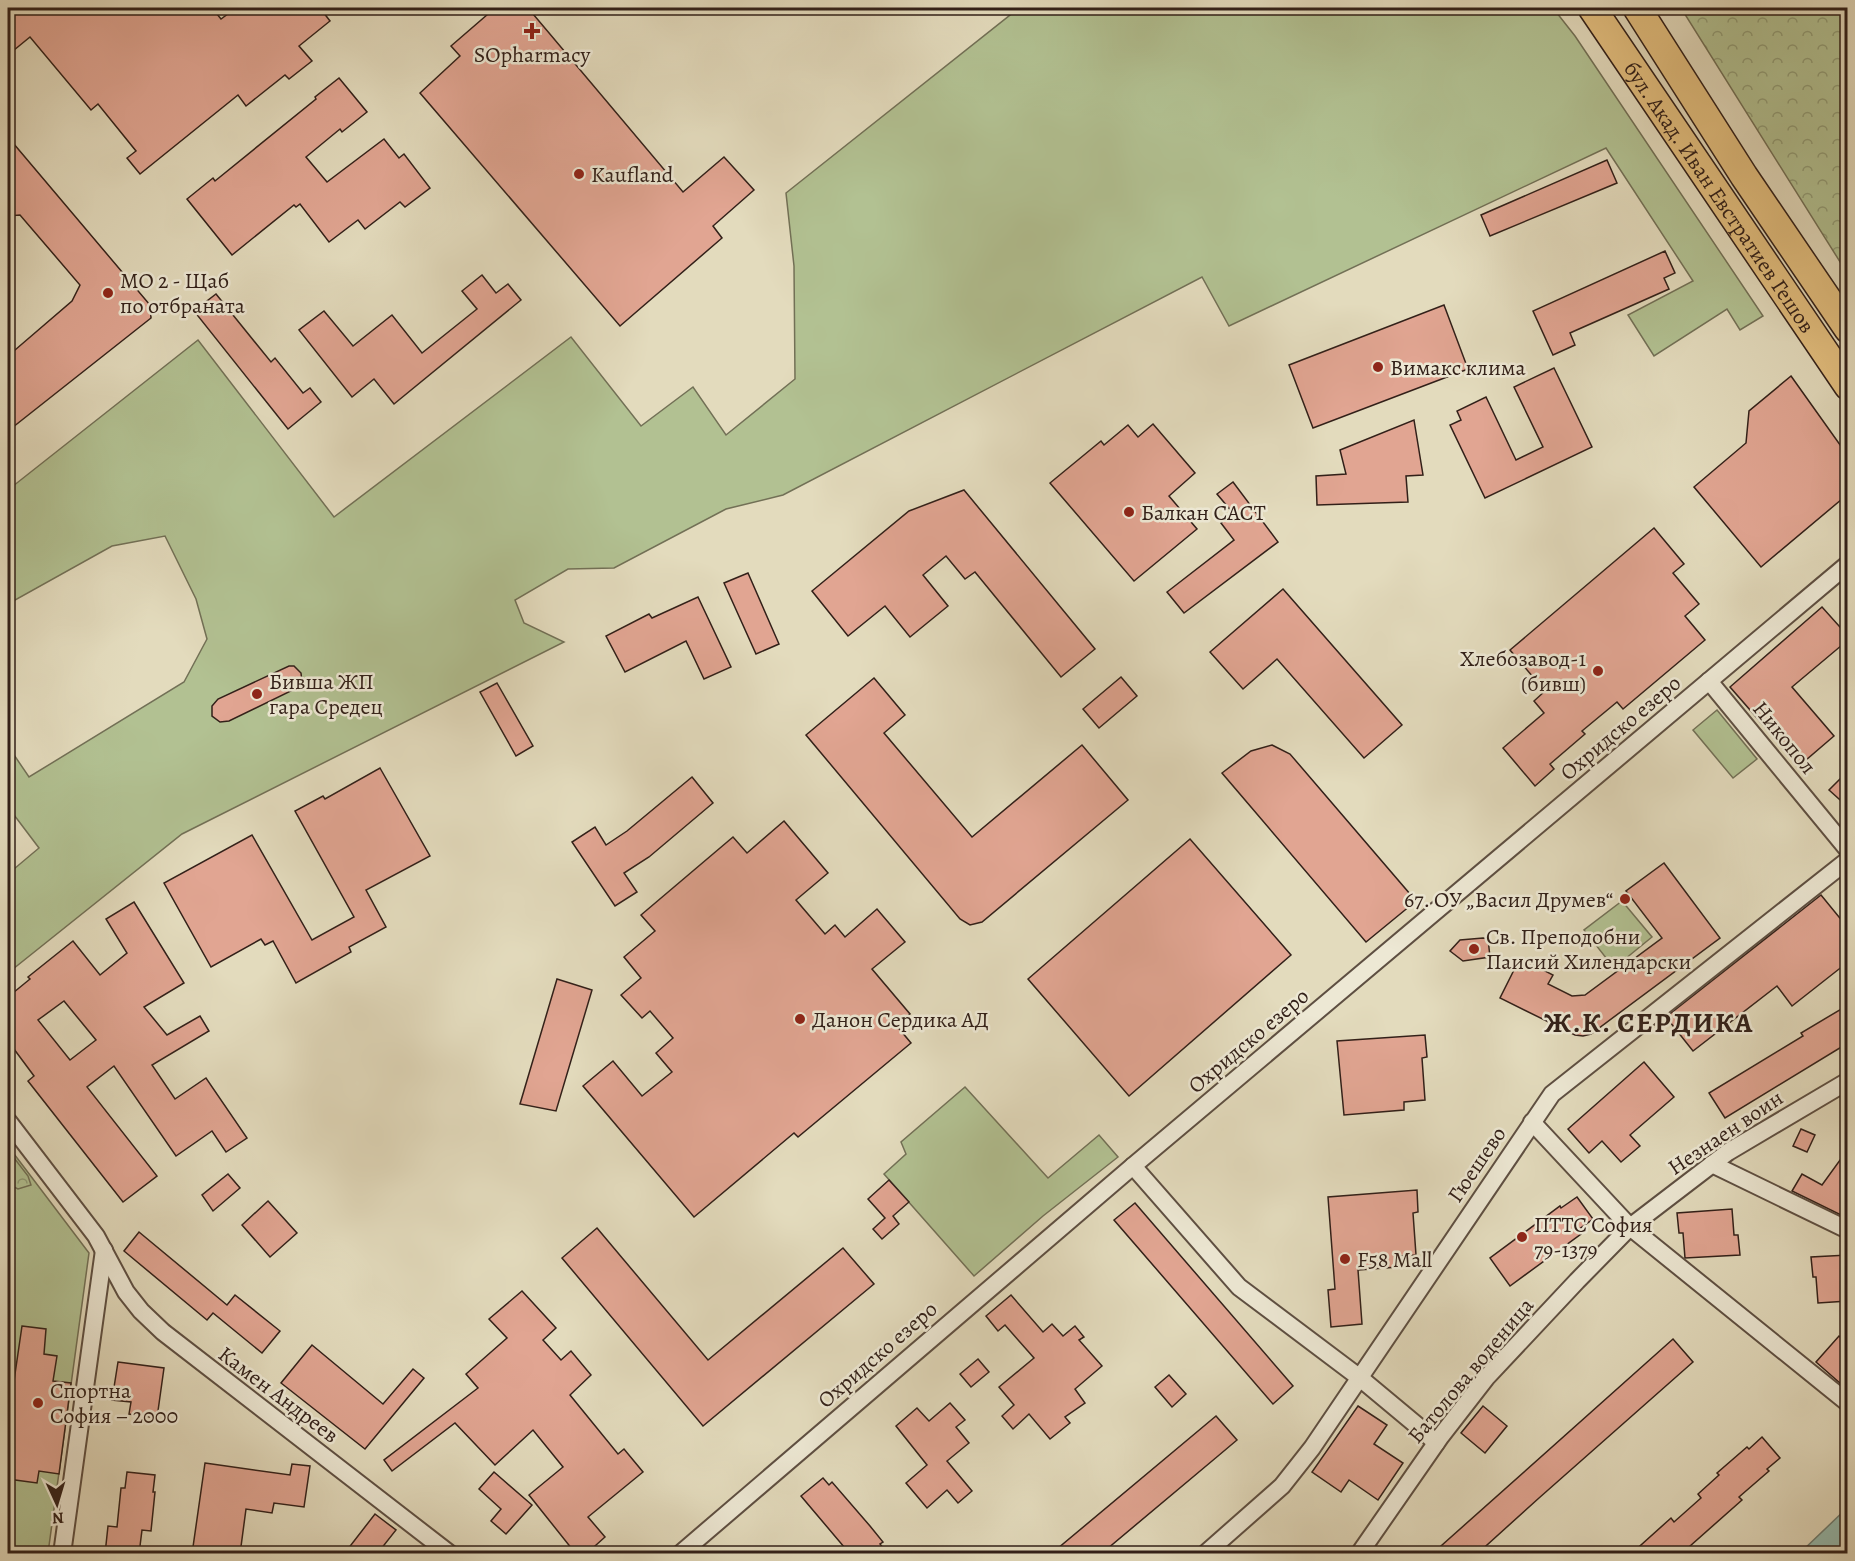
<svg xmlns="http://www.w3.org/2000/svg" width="1855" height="1561" viewBox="0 0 1855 1561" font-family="Alegreya,serif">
<defs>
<pattern id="forest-crowns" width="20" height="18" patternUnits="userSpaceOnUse" patternTransform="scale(1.5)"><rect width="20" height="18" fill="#b2c192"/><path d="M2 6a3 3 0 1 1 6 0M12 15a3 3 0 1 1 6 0" fill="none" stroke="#919c76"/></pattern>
</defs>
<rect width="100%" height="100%" fill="#e3dbbd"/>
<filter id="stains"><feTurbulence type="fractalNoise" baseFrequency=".00333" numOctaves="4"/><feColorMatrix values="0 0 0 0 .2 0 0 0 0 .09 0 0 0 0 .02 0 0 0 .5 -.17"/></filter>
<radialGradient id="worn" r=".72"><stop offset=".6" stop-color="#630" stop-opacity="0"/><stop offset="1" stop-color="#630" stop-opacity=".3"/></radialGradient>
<g fill="#b2c192" stroke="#727056" stroke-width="1.5">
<path d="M1019,8H1553L1575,36L1763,316L1740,330L1727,309L1654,356L1628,315L1693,281L1606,148L1229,326L1202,277L783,495L726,509L614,568L568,569L515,600L524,623L564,642L182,834L8,973V874L39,848L8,807V746L29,777L184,682L207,639L196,599L165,536L112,546L8,604V557L14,552L8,544V490L198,340L334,517L571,337L641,426L693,387L726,435L795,379L794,266L786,193Z"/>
<path d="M1717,710L1757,759L1733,778L1693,730Z"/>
<path d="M1622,901L1652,937L1614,968L1584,930Z"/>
<path d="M965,1087L1048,1178L1099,1135L1118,1157L1043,1216L974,1276L884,1174L906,1154L901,1142Z"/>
<path d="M8,1146L89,1253L48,1553H8Z"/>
</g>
<g fill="url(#forest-crowns)" stroke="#727056" stroke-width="1.5">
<path d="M1681,8H1847V273Z"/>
<path d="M8,1150L28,1176L31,1185L18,1189L8,1184Z"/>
</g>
<path fill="#95bbaf" stroke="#6d7d73" stroke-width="1.5" d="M1847,1508V1546L1840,1553H1800Z"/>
<g fill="#e1a592" stroke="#322019" stroke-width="1.5" fill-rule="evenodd">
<path d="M8,8H212L221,19L236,8H320L330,21L299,46L312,61L289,79L285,75L246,106L238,95L140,174L127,158L136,151L98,104L91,110L30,37L8,55Z"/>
<path d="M495,8H528L683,192L724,157L754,190L713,226L722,238L620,326L420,93L460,56L451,46Z"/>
<path d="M339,78L367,112L342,132L340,129L306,157L327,182L384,139L399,158L404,154L430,188L405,207L400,202L365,229L358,220L329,242L300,204L296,207L294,205L232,255L187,199L213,178L215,181L316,99L315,97Z"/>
<path d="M8,137L150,305L151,318L8,431V356L72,301L80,285L20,215L8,216Z"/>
<path d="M1607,160L1617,183L1490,236L1481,215Z"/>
<path d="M1665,251L1675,273L1664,278L1669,289L1570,333L1575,345L1553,355L1533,311Z"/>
<path d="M482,275L496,293L508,284L521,300L394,404L374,379L352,397L299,330L324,311L353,346L392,315L422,353L477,309L462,291Z"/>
<path d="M216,294L271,362L275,358L303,393L310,388L321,402L288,429L194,311Z"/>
<path d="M1444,305L1468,369L1313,428L1289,365Z"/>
<path d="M1554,368L1592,447L1485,498L1450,425L1461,420L1457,411L1486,397L1516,460L1543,447L1514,387Z"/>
<path d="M1791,376L1848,456V494L1761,567L1694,487L1746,443L1749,411Z"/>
<path d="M1414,420L1423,475L1406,476L1408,502L1317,505L1316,476L1346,474L1340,450Z"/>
<path d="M1153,424L1195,473L1169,496L1197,529L1134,581L1050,483L1101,441L1104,445L1128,425L1138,437Z"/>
<path d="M1233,482L1278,542L1184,613L1167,592L1234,540L1221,523L1233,513L1217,494Z"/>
<path d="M964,490L1095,649L1061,677L975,572L965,579L946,556L923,575L948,606L910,637L885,606L848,636L812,591L909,511Z"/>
<path d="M1654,528L1684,564L1673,573L1699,604L1685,616L1705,640L1623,709L1617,702L1582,731L1585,734L1550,764L1554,769L1535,786L1503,748L1544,713L1534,701L1545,691L1510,650Z"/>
<path d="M748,573L779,644L756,654L724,583Z"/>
<path d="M1283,589L1402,725L1364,758L1277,659L1243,689L1210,652Z"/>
<path d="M698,597L731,667L704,679L686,641L625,672L606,636L649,614L652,618Z"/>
<path d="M1822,607L1848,636V640L1792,687L1834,736L1799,766L1730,687Z"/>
<path d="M289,666H294L301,673L302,682L295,689L229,721L220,722L212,716V706L218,699Z"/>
<path d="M1121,677L1137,696L1099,728L1083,709Z"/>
<path d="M874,678L905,715L884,733L972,837L1082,745L1128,800L982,922L970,925L960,919L806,735Z"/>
<path d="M497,683L533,746L516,756L480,692Z"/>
<path d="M1272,745L1290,754L1416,901L1366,942L1222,773L1251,751Z"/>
<path d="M380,768L430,856L366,890L386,927L349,947L351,952L296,983L273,941L265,945L261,939L211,967L164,883L252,835L312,940L354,917L295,811L323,796L325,799Z"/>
<path d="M1848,771V807L1829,790Z"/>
<path d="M692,777L713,803L649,857L624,873L637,892L615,906L572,842L595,827L606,845L627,831Z"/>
<path d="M784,821L828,873L796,900L825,934L835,925L845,937L877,909L905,942L872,969L910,1014L896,1025L911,1043L798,1137L794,1133L694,1217L583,1086L613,1061L642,1096L672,1072L656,1053L673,1038L650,1011L642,1018L621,995L641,978L624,957L655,931L641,915L733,837L747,853Z"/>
<path d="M1190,839L1291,955L1129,1096L1028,979Z"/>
<path d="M1664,863L1720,938L1591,1034L1583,1036L1575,1035L1500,998L1520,958L1553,975L1548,984L1572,996L1585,995L1662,938L1626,891Z"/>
<path d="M1821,895L1848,928V962L1792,1006L1777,986L1693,1051L1666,1017Z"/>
<path d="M134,902L184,983L144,1007L167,1035L200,1016L209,1031L152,1065L175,1099L206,1078L247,1138L226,1152L212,1131L176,1156L114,1066L87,1087L157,1176L123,1202L28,1081L34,1076L8,1041V997L30,979L28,977L73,941L100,975L127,953L106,919ZM64,1001L96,1040L70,1060L38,1020Z"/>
<path d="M1483,938L1488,939L1490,957L1463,961L1450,951L1460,940Z"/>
<path d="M557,979L592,990L556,1111L520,1104Z"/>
<path d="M1848,1005V1043L1725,1118L1709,1093L1803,1036L1801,1033Z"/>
<path d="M1425,1035L1427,1057L1422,1058L1425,1100L1404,1102V1110L1344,1115L1337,1041Z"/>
<path d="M1644,1062L1674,1097L1630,1135L1640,1146L1621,1162L1602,1141L1589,1153L1568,1129Z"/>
<path d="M1801,1129L1815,1135L1807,1152L1793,1146Z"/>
<path d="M1848,1149V1210L1843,1216L1792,1191L1802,1174L1822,1185Z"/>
<path d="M228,1174L240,1188L213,1211L202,1195Z"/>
<path d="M889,1180L909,1202L893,1216L899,1224L882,1239L873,1229L885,1218L868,1199Z"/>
<path d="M1417,1190L1418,1212L1413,1213L1416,1255L1397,1256L1398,1267L1358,1270L1362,1324L1331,1327L1328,1290L1335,1289L1328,1197Z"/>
<path d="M1577,1197L1593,1219L1578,1230L1581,1234L1510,1286L1490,1258L1560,1206L1561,1208Z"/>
<path d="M268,1201L297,1233L270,1257L242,1225Z"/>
<path d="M1135,1203L1293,1386L1273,1404L1114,1220Z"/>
<path d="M1732,1209L1734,1235H1738L1740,1255L1685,1258L1683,1233H1679L1677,1213Z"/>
<path d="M597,1228L708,1360L843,1248L874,1284L703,1426L562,1258Z"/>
<path d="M139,1232L227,1305L235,1295L280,1331L262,1353L213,1313L207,1320L124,1251Z"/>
<path d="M1848,1255V1301L1818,1303L1816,1277H1813L1811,1257Z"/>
<path d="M522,1291L556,1328L543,1340L561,1360L571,1351L591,1375L570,1395L618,1454L624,1449L643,1472L588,1517L605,1537L586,1554H576L529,1495L563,1467L533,1430L495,1465L455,1423L392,1471L384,1460L478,1388L466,1374L507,1338L489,1319Z"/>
<path d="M1011,1295L1043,1332L1052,1324L1063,1336L1075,1326L1084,1337L1079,1340L1102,1366L1075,1389L1085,1403L1065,1417L1070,1423L1050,1439L1029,1414L1013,1429L1002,1416L1014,1405L999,1387L1034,1358L1005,1325L998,1331L986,1316Z"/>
<path d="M22,1326L46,1329L44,1354L57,1356L53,1381L71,1383L59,1474L39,1471L37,1483L8,1479V1422Z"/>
<path d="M1839,1336L1848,1344V1376L1841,1384L1816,1362Z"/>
<path d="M1673,1339L1693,1362L1539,1498L1477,1554H1432Z"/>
<path d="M312,1345L383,1404L413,1369L424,1378L365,1449L281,1383Z"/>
<path d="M978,1359L989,1372L971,1387L960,1374Z"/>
<path d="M118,1362L164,1368L157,1418L129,1414L131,1402L112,1400Z"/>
<path d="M1169,1375L1186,1394L1172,1407L1155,1387Z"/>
<path d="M950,1403L965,1420L956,1427L969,1443L947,1461L972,1491L958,1503L947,1490L927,1508L906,1483L927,1465L896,1426L917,1408L929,1421Z"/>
<path d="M1358,1406L1387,1425L1374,1444L1403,1463L1378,1500L1349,1480L1341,1492L1312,1472Z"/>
<path d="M1483,1406L1507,1426L1485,1453L1461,1433Z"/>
<path d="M1216,1416L1237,1440L1218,1456L1101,1554H1051Z"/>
<path d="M1762,1437L1780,1458L1767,1469L1769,1471L1739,1497L1742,1500L1681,1554H1631L1671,1518L1674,1522L1701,1498L1698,1494L1719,1475L1717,1473L1747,1447L1749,1449Z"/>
<path d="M205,1463L290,1475L292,1464L310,1466L304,1507L274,1503L272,1513L246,1509L240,1554H192Z"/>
<path d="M127,1472L155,1475L153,1492H155L151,1531L142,1530L139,1554H105L108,1526L117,1527L121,1488H125Z"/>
<path d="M494,1472L532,1505L506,1534L491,1521L501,1509L479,1489Z"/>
<path d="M823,1478L829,1485L832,1482L870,1526L883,1542L880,1544L888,1554H850L801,1496Z"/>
<path d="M375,1514L396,1530L377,1554H344Z"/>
</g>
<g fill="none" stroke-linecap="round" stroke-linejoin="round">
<defs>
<g id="street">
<path d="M1709,681L1848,850"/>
<path d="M8,1121L96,1236L126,1292L141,1311L163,1332L450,1554"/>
<path d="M1532,1122L1630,1227L1848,1403"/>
<path d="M1712,1164L1848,1230"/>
<path d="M1133,1166L1239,1287L1360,1378L1420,1428L1436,1443"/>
<path d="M62,1554L104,1250"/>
<path d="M680,1554L1133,1166L1848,564"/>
<path d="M1205,1554L1282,1486L1312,1448L1552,1094L1848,860"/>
<path d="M1359,1554L1441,1436L1486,1378L1577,1281L1630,1227L1728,1152L1848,1081"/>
</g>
<g id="primary">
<path id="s1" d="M1592,8L1848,386"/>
<path d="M1637,8L1744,176L1848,329"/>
</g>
</defs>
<use href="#street" stroke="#5e4f42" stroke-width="20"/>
<use href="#primary" stroke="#322019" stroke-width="30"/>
<use href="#street" stroke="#ede8d4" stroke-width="16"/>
<use href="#primary" stroke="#e2be7e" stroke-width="27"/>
</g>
<g fill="#8f2418" stroke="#ede8d4" stroke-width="2">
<path d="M529 22h6v6h6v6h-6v6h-6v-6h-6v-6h6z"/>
<circle cx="579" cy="174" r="6"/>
<circle cx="108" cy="293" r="6"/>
<circle cx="1378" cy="367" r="6"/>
<circle cx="1129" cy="512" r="6"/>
<circle cx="1598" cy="671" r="6"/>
<circle cx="257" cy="694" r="6"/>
<circle cx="1625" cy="899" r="6"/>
<circle cx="1474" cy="949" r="6"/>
<circle cx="800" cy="1019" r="6"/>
<circle cx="1522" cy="1237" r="6"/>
<circle cx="1345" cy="1259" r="6"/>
<circle cx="38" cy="1403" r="6"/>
</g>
<g text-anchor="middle" stroke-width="5" stroke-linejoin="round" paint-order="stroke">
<g font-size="22" fill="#322019" stroke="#ede8d4" text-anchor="start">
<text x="532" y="62" text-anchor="middle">SOpharmacy</text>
<text x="591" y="182">Kaufland</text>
<text x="120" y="288">МО 2 - Щаб<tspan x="120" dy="25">по отбраната</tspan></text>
<text x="1390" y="375">Вимакс клима</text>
<text x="1141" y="520">Балкан САСТ</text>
<text x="1586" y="666" text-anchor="end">Хлебозавод-1<tspan x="1586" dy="25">(бивш)</tspan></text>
<text x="269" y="689">Бивша ЖП<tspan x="269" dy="25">гара Средец</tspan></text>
<text x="1613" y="907" text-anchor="end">67. ОУ „Васил Друмев“</text>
<text x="1486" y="944">Св. Преподобни<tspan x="1486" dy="25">Паисий Хилендарски</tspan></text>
<text x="812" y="1027">Данон Сердика АД</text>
<text x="1534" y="1232">ПТТС София<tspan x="1534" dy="25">79-1379</tspan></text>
<text x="1357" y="1267">F58 Mall</text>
<text x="50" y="1398">Спортна<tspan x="50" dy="25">София – 2000</tspan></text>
</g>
<g font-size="22" fill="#322019" stroke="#ede8d4">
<text dy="8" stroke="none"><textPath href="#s1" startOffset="228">бул. Акад. Иван Евстратиев Гешов</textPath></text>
<text transform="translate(1620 727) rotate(-40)" y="8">Охридско езеро</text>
<text transform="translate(1785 737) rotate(51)" y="8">Никопол</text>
<text transform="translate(1248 1040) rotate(-40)" y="8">Охридско езеро</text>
<text transform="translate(1725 1132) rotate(-34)" y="8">Незнаен воин</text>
<text transform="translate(1476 1164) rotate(-56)" y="8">Гюешево</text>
<text transform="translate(877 1354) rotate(-41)" y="8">Охридско езеро</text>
<text transform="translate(1470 1370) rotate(-50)" y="8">Батолова воденица</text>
<text transform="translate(279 1394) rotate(37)" y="8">Камен Андреев</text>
</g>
<g font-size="28" font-weight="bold" letter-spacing="1.5" fill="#322019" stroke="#ede8d4">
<text x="1649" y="1032">Ж.К. СЕРДИКА</text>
</g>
</g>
<rect width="1855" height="1561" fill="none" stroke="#e3dbbd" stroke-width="30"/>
<rect x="9" y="9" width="1837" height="1543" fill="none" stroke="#322019" stroke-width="3"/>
<rect x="15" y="15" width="1825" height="1531" fill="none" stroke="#322019" stroke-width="1.5"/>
<g transform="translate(57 1504) rotate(176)" stroke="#ede8d4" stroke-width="4.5" paint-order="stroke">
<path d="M0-4.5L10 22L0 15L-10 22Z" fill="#322019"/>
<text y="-9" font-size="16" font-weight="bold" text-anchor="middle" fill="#322019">N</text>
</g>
<rect width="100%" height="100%" filter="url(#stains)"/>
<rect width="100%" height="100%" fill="url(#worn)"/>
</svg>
